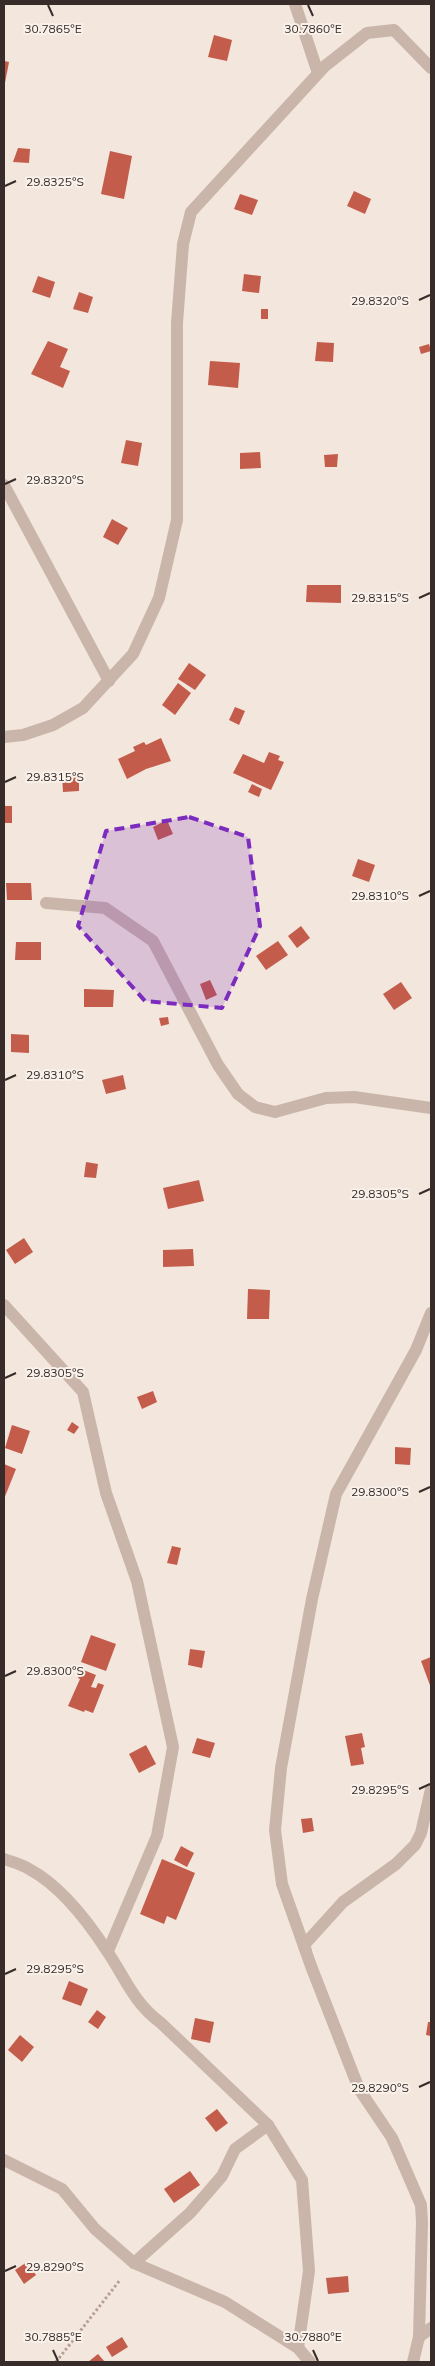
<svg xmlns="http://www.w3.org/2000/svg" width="435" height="2366" viewBox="0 0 435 2366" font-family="Mulish,sans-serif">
<rect width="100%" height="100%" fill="#f2e6dd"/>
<g fill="#c35c4b">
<path d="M214,35L232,40L227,61L208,57Z"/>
<path d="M4,61L9,62L5,83H4Z"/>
<path d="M18,148L30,149L29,163L13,162Z"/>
<path d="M110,151L132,156L124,199L101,194Z"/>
<path d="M354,191L371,199L365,214L347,206Z"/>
<path d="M240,194L258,200L252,215L234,209Z"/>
<path d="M244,274L261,276L259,293L242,291Z"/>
<path d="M38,276L55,282L50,298L32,292Z"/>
<path d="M79,292L93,297L88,313L73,309Z"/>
<rect x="261" y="309" width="7" height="10"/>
<path d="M48,341L68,349L60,367L70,371L63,388L31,374Z"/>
<path d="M317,342L334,343L333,362L315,361Z"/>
<path d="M429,344L431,351L421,354L419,347Z"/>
<path d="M210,361L240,363L238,388L208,385Z"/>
<path d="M126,440L142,443L138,466L121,463Z"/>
<path d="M260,452L261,468L240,469V453Z"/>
<path d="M338,454L337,467H325L324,455Z"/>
<path d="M112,519L128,528L118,545L103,537Z"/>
<path d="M307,585H341V603L306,602Z"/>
<path d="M189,663L206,675L195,690L178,679Z"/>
<path d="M178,683L191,693L175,715L162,705Z"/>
<path d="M235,707L245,711L239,725L229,720Z"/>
<path d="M161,738L171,761L146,769L127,779L118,759L135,751L133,747L144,742L146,745Z"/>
<path d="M269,752L280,756L278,760L284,762L271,790L233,773L243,754L264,763Z"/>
<path d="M79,774V791L63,792L62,775Z"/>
<path d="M252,784L262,789L259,797L248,792Z"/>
<rect x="4" y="806" width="8" height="17"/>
<path d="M167,820L173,834L158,840L153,827Z"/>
<path d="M358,859L375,865L369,882L352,876Z"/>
<path d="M6,883H31L32,900H7Z"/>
<path d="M301,926L310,938L297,948L288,936Z"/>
<path d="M278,941L288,955L266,970L256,956Z"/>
<path d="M16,942H41V960H15Z"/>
<path d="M210,980L217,995L206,1000L200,984Z"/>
<path d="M401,982L412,998L394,1010L383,994Z"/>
<path d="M84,989L114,990L113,1007H84Z"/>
<path d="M168,1017L169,1024L161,1026L159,1018Z"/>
<path d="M11,1034L29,1035V1053L11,1052Z"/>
<path d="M123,1075L126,1089L106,1094L102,1080Z"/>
<path d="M86,1162L98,1164L96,1178L84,1177Z"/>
<path d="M199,1180L204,1201L168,1209L163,1188Z"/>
<path d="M24,1238L33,1252L15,1264L6,1250Z"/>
<path d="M193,1249L194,1266L163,1267V1250Z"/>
<path d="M248,1289L270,1290L269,1319H247Z"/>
<path d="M153,1391L157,1402L142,1409L137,1397Z"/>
<path d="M72,1422L79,1427L74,1434L67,1430Z"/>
<path d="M12,1425L30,1431L22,1454L5,1448Z"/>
<path d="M395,1447L411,1448L410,1465L395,1464Z"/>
<path d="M4,1464L16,1469L4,1499Z"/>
<path d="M172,1546L181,1548L177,1565L167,1563Z"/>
<path d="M91,1635L116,1644L106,1671L81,1662Z"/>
<path d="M190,1649L205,1651L202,1668L188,1665Z"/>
<path d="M431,1657V1688L421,1661Z"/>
<path d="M81,1669L96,1675L91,1687L96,1688L98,1683L104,1685L93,1713L85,1710L84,1712L68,1706L80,1679L78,1678Z"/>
<path d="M362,1733L365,1747L361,1748L364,1764L351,1766L345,1736Z"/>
<path d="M197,1738L215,1743L210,1758L192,1753Z"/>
<path d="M146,1745L156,1764L139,1773L129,1754Z"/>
<path d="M312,1818L314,1831L303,1833L301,1819Z"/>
<path d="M181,1846L194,1853L187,1867L174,1860Z"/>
<path d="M162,1859L195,1873L176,1920L167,1916L164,1924L140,1914Z"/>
<path d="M69,1981L88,1989L81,2006L62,1999Z"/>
<path d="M97,2010L106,2017L98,2029L88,2022Z"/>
<path d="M195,2018L214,2022L210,2043L191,2039Z"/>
<path d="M428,2022H431V2036L426,2035Z"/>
<path d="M20,2035L34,2047L22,2062L8,2050Z"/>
<path d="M217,2109L228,2123L216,2132L205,2118Z"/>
<path d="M190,2171L200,2185L174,2203L164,2189Z"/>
<path d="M27,2262L36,2275L24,2284L15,2270Z"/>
<path d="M348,2276L349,2292L328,2294L326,2278Z"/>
<path d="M122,2337L128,2347L112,2357L106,2347Z"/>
<path d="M98,2354L105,2362H88Z"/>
</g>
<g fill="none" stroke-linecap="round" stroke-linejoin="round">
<path stroke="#b69f94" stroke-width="3" stroke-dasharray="2.5 2.5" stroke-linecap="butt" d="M56,2362L120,2280"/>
<g stroke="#cab5aa" stroke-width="12">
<path d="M295,4L318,73"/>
<path d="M4,485L109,681"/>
<path d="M4,737L23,735L53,725L83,708L133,654L159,598L177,520V323L183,244L191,212L325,66L367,33L394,30L431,68"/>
<path d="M46,903L105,908L153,941L218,1065L238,1094L255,1107L275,1112L326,1098L354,1097L431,1108"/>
<path d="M4,1305L83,1392L106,1493L137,1581L173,1747L157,1836L108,1951"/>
<path d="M4,1859C12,1862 21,1864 29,1869C61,1886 87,1920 107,1951C126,1979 133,2002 161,2023L268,2125L235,2149L222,2176L190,2213L134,2263"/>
<path d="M306,1951L304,1945L343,1902L396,1864L415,1845L421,1833L431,1789"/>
<path d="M268,2125L302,2180L309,2271L298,2348"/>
<path d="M4,2160L62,2189L95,2229L134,2263L225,2302L298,2348L310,2362"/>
<path d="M419,2337L431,2328"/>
<path d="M413,2362L419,2337L422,2222L421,2205L392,2138L359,2089L311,1966L282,1884L275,1830L281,1768L312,1599L336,1494L416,1350L431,1313"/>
</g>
</g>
<path fill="#7b2cbf" fill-opacity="0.2" stroke="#7b2cbf" stroke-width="4" stroke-dasharray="10 6" stroke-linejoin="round" d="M189,817L248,837L260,926L222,1008L145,1001L78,926L106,831Z"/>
<path fill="none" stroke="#372c29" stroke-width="2" d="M48,5L53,16M308,5L313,16M5,186L16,181M419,300L430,295M5,484L16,479M419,598L430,593M5,782L16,777M419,896L430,891M5,1080L16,1075M419,1194L430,1189M5,1378L16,1373M419,1492L430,1487M5,1676L16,1671M419,1789L430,1784M5,1974L16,1969M419,2087L430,2082M5,2271L16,2266M53,2350L58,2361M313,2350L318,2361"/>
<g font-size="12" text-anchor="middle" fill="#372c29" stroke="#f9f1ea" stroke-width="4" stroke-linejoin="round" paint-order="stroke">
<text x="53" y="33">30.7865°E</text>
<text x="313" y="33">30.7860°E</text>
<text x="55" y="186">29.8325°S</text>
<text x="380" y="305">29.8320°S</text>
<text x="55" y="484">29.8320°S</text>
<text x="380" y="602">29.8315°S</text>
<text x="55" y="781">29.8315°S</text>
<text x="380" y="900">29.8310°S</text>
<text x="55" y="1079">29.8310°S</text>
<text x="380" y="1198">29.8305°S</text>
<text x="55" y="1377">29.8305°S</text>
<text x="380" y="1496">29.8300°S</text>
<text x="55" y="1675">29.8300°S</text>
<text x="380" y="1794">29.8295°S</text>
<text x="55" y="1973">29.8295°S</text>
<text x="380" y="2092">29.8290°S</text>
<text x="55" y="2271">29.8290°S</text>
<text x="53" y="2341">30.7885°E</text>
<text x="313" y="2341">30.7880°E</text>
</g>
<rect width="435" height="2366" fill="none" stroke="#372c29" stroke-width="10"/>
</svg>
